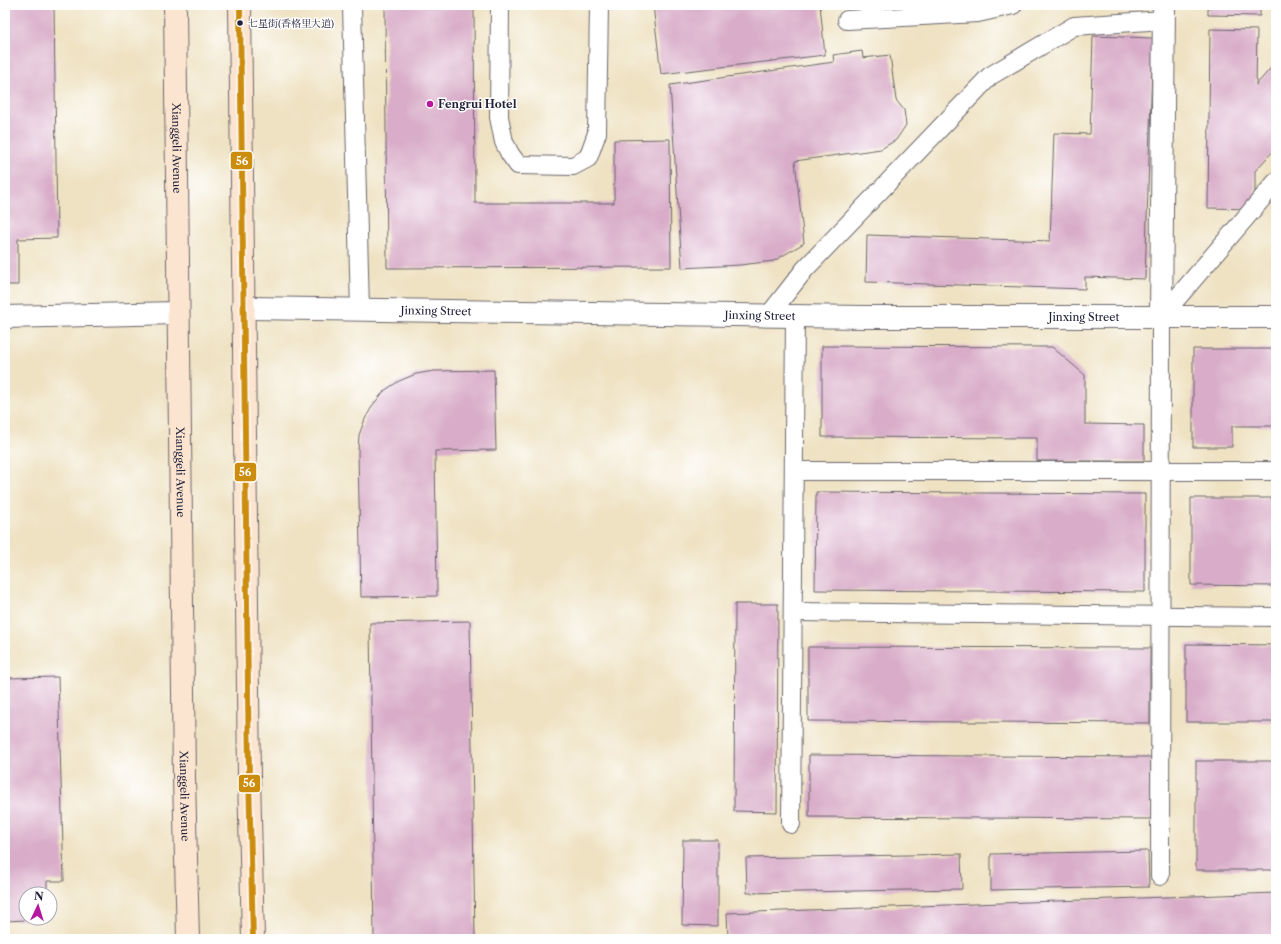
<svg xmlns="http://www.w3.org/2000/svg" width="1281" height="944" viewBox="0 0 1281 944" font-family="'Libre Caslon Text','Noto Serif SC',serif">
<rect width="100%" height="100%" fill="#fff"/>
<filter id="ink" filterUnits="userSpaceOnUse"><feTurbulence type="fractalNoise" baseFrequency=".025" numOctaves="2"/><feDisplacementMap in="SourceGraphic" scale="8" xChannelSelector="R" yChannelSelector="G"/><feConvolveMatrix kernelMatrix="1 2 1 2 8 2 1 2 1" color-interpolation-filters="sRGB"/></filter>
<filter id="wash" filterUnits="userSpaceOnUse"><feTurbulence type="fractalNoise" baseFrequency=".012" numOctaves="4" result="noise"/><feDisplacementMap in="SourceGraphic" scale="16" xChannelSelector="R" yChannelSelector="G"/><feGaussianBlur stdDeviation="0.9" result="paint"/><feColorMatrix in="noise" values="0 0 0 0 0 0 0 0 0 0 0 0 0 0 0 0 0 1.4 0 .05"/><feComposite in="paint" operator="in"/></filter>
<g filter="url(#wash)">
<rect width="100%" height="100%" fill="#efe2c2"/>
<g id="blocks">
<g fill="#d9adc9">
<path d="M5,5H54L57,238L18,239V285H5Z"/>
<path d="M385,5H474L475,203H614V140L670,139L671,267L387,268Z"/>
<path d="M653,5H820L825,55L661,74Z"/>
<path d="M1208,5H1260V16L1208,15Z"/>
<path d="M1210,29L1257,30L1256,85L1276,62V148L1255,171V209L1208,208Z"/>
<path d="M1093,36L1153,38L1145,279L1085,277V289L866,282L867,235L1050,241L1054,133L1090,134Z"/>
<path d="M862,51L863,58L890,55L896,100L904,110L906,125L896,140L881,149L795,161L804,243L774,261L740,265L682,268L670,85L834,62L833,55Z"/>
<path d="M822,346L1052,347L1085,375V424L1144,425V461H1037V438L822,437Z"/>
<path d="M1193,349H1276V426H1232V447H1193Z"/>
<path d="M494,370L496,450L435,451L437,596L361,597L358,452L359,435L365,419L373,405L384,391L399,381L416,374L434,371Z"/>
<path d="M816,492L1145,494V592L815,590Z"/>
<path d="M1191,498H1276V586L1191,585Z"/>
<path d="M735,604H778L777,812L734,811Z"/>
<path d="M470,621L475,939H374L370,623Z"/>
<path d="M1186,644L1276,645V722H1186Z"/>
<path d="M808,647L1150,648V723L808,721Z"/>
<path d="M58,677L64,881H47V894H26V918H48V919L5,921V678Z"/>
<path d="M809,755L1151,757V819L809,817Z"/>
<rect x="1196" y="761" width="80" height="109"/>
<path d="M683,840H718V926L682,925Z"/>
<path d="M1148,851L1149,887L991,890V854Z"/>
<path d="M961,854L962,889L747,893L746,858Z"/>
<path d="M1276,893V939H728L727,913Z"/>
</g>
</g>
</g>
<g filter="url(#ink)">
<use href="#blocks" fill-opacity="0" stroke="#6a656a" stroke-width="1"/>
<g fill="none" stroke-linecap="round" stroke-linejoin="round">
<defs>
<g id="lane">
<path d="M352,5L360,309"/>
<path d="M500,5L499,117L504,142L510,154L518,165L573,166L588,158L597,133L599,5"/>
<path d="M847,20L978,13L1013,5"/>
<path d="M769,315L805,269L990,76L1074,26L1164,20"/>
<path d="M794,471H1276"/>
<path d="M793,612L1276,617"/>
<path d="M791,824L795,316"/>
<path d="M1160,876L1161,317L1276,182"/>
</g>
<g id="street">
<path id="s1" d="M243,308L865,317H1276"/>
<path d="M5,317L178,313"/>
<path d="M1161,317L1164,5"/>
</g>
<g id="secondary">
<path id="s2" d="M175,5L184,778L188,939"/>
<path d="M240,5L249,777L253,939"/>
</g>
</defs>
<use href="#lane" stroke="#6a656a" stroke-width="20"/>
<use href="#street" stroke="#6a656a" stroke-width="24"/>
<use href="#secondary" stroke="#6a656a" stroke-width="24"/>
<use href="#lane" stroke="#fff" stroke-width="18"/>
<use href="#street" stroke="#fff" stroke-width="22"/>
<use href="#secondary" stroke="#fce5d0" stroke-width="22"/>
<defs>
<path id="bus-1" d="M240,5L249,777L253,939"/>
</defs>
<use href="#bus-1" stroke="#fff" stroke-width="9"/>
<use href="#bus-1" stroke="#cc8c0c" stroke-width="6"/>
</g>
</g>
<circle fill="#22223b" stroke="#fff" stroke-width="1.5" cx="240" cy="23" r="3.5"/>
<circle fill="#b5179e" stroke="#fff" stroke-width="1.5" cx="430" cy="104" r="4"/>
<g text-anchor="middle" stroke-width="3" stroke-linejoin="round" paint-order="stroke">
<g font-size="10" fill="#22223b" stroke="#fff" text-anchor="start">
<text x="248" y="27">七星街(香格里大道)</text>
</g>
<g font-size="11" font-weight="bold" fill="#22223b" stroke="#fff" text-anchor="start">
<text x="438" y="108">Fengrui Hotel</text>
</g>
<g font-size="11" fill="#22223b" stroke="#fff">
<text dy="4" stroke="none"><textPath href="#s2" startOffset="143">Xianggeli Avenue</textPath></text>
<text dy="4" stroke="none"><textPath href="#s1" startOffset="193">Jinxing Street</textPath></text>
<text dy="4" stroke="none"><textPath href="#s1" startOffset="517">Jinxing Street</textPath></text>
<text dy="4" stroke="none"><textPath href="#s1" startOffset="841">Jinxing Street</textPath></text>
<text dy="4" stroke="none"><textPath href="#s2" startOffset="467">Xianggeli Avenue</textPath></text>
<text dy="4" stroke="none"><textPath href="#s2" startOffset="791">Xianggeli Avenue</textPath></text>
</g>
</g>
<g stroke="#fff" stroke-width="1.5">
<rect x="230" y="151" width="23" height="19" rx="4" fill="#cc8c0c"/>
<rect x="234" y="462" width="23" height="20" rx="4" fill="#cc8c0c"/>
<rect x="238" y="774" width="23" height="19" rx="4" fill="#cc8c0c"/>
</g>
<g font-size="11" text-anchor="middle" font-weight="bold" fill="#fff">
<text x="242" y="165">56</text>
<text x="245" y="476">56</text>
<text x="249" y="787">56</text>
</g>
<rect width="1281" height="944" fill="none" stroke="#fff" stroke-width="20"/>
<g transform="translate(38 906) rotate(4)"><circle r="19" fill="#ffffff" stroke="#a7a7b1"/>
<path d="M0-3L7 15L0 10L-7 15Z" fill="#b5179e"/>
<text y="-6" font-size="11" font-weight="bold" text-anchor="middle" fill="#22223b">N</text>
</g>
</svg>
